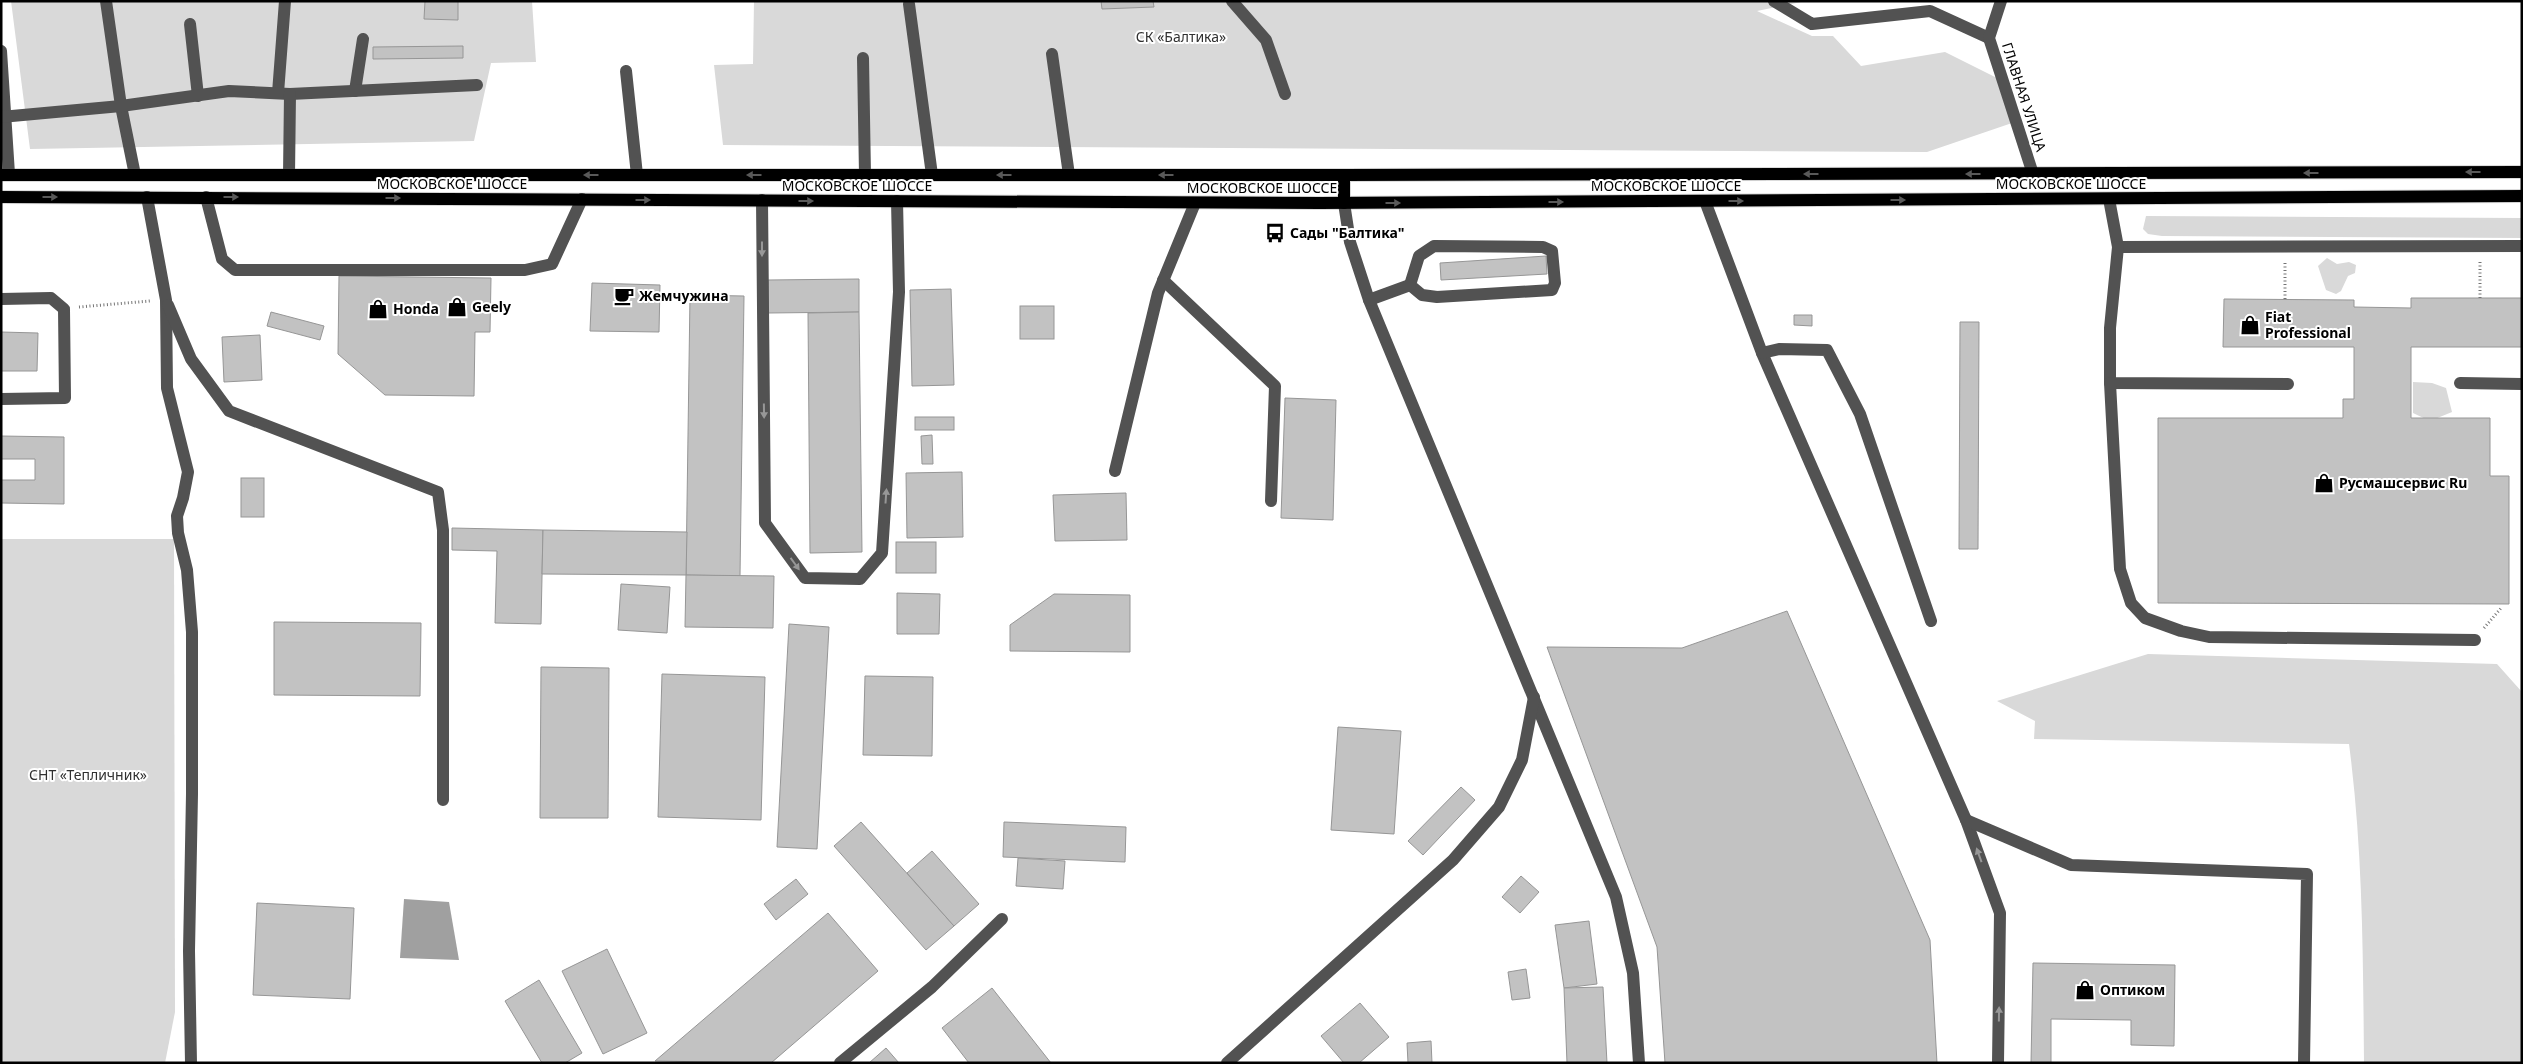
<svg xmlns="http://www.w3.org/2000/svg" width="2523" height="1064" viewBox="0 0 2523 1064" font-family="'Noto Sans',sans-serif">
<rect width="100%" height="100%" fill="#fff"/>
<g fill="#d9d9d9">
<path d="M11,1H532L536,62L491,63L474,141L30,149Z"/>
<path d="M754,1H1806L1757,11L1812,36H1833L1861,66L1945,52L1997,78L2012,123L1927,152L723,145L714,65L753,64Z"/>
<path d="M2146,216L2522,218V238L2162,236L2148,234L2143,229Z"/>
<path d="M2327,258L2337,264L2349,262L2356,265L2355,273L2348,276L2341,291L2336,294L2326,290L2318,266Z"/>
<path d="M2413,382L2432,383L2446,388L2452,412L2430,421L2413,413Z"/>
<path d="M1,539H174L175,1012L165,1063H1Z"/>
<path d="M2148,654L2497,664L2522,692V1063H2364C2363,957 2363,850 2349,744L2034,739L2035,721L1997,701Z"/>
</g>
<path fill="#a0a0a0" d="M404,899L449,902L459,960L400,958Z"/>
<g fill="#c2c2c2" stroke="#969696">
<path d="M425,1H458V20L424,19Z"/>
<path d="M1101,1H1153L1154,7L1102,9Z"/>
<path d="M463,46V58L373,59V47Z"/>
<path d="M1546,256L1547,274L1441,280L1440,263Z"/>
<path d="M339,276L491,278L490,332H475L474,396L385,395L338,354Z"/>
<path d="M859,279V312L768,313V280Z"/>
<path d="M592,283L660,285L659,332L590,331Z"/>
<path d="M951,289L954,385L912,386L910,290Z"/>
<path d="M690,295L744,296L740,576L686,575Z"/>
<path d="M2411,298H2522V347H2411V418H2490V476H2509V604L2158,603V418H2343V399H2354V347H2223L2224,299L2354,300V307L2411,308Z"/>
<rect x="1020" y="306" width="34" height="33"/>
<path d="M271,312L324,326L320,340L267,326Z"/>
<path d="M859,312L862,552L810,553L808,313Z"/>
<path d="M1794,315H1812V326L1794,325Z"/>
<path d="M1960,322H1979L1978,549H1959Z"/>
<path d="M1,332L38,333L37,371H1Z"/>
<path d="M260,335L262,380L224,382L222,337Z"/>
<path d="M1285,398L1336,400L1333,520L1281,518Z"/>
<rect x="915" y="417" width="39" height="13"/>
<path d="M932,435L933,464H922L921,436Z"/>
<path d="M1,436L64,437V504L1,503V480H35V459H1Z"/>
<path d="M962,472L963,537L907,538L906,473Z"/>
<rect x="241" y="478" width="23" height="39"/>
<path d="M1126,493L1127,540L1055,541L1053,495Z"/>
<path d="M452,528L543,530L541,624L495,623L497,551L452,550Z"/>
<path d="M543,530L687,532L686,575L542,574Z"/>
<rect x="896" y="542" width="40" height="31"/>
<path d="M686,575L774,576L773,628L685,627Z"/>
<path d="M621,584L670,587L667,633L618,630Z"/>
<path d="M897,593L940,594L939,634H897Z"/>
<path d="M1054,594L1130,595V652L1010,651V625Z"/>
<path d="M1787,611L1930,940L1937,1063H1665L1657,947L1547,647L1682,648Z"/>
<path d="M274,622L421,623L420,696L274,695Z"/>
<path d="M789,624L829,627L817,849L777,847Z"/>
<path d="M541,667L609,668L608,818H540Z"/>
<path d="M662,674L765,677L761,820L658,817Z"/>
<path d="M865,676L933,677L932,756L863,755Z"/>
<path d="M1338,727L1401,731L1394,834L1331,830Z"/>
<path d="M1461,787L1475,800L1423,855L1408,841Z"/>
<path d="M861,822L954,926L926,950L834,846Z"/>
<path d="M1004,822L1126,827L1125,862L1003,857Z"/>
<path d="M932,851L979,904L954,926L907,873Z"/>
<path d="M1018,858L1065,861L1063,889L1016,886Z"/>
<path d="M1521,876L1539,892L1520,913L1502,897Z"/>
<path d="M796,879L808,894L776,920L764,904Z"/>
<path d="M257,903L354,908L350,999L253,995Z"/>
<path d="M828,913L878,971L771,1063L655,1061Z"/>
<path d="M1589,921L1597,984L1564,988L1555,925Z"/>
<path d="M607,949L647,1033L603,1054L562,971Z"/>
<path d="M2033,963L2175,965L2174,1046L2131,1045V1020L2051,1019V1063H2031Z"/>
<path d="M1526,969L1530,998L1512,1000L1508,972Z"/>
<path d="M539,980L582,1053L565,1063H542L505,1001Z"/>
<path d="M1603,987L1607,1063H1567L1564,988Z"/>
<path d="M992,988L1051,1063H969L942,1028Z"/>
<path d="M1360,1003L1389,1037L1359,1063H1344L1321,1036Z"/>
<path d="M1431,1041L1432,1063H1408L1407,1043Z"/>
<path d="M886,1048L899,1063H869Z"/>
</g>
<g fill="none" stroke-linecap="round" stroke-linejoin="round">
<defs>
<g id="major">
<path d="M1,175H1344L2522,172"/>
<path d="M1344,175V203"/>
<path d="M1,197L1320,203L2522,196"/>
</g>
</defs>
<use href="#major" stroke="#dbdbdb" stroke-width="14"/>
<g stroke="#747474" stroke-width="3" stroke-dasharray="1 2.5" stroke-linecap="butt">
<path d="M2285,263V300"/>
<path d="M2480,298V261"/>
<path d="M79,307L150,301"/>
<path d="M2484,628L2502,607"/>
</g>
<g stroke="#525252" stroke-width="12">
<path d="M106,1L121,106L135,175"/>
<path d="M1232,1L1266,40L1285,94"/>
<path d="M1774,1L1812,24L1930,11L1989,38"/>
<path d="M2001,1L1989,38L2033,174"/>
<path d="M909,4L932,175"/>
<path d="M190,24L198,96"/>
<path d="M1,51L9,174"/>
<path d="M1052,54L1069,175"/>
<path d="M863,58L865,175"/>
<path d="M626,71L637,175"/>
<path d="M355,91L363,39"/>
<path d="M278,93L285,1"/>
<path d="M1,117L121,106L229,91L290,94L477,85"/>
<path d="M289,175L290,94"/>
<path d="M147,197L166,300L167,388L188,472L183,498L177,516L178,533L187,570L192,632V794L189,951L191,1063"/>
<path d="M206,197L222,259L235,270H525L552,264L582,199"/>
<path d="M2109,199L2118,247L2522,246"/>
<path d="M762,200L765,523L805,578L860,579L882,553L899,292L897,201"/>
<path d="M1705,201L1762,353L1966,820L2000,913L1998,1063"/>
<path d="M1344,203L1350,242L1369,300L1616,897L1633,973L1639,1063"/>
<path d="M1434,246L1543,247L1552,251L1555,283L1552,290L1437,297L1422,295L1410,285L1419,256Z"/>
<path d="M2118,247L2110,328V383L2288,384"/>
<path d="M1163,280L1275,386L1271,501"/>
<path d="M1,299L51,298L64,309L65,398L1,399"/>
<path d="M1369,300L1410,285"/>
<path d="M168,305L191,359L229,411L438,492L443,530V800"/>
<path d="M1762,353L1779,349L1827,350L1860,414L1931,621"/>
<path d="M2110,383L2120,569L2131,603L2145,618L2181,631L2209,637L2475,640"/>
<path d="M2460,383L2522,384"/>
<path d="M1115,471L1158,293L1195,203"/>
<path d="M1966,820L2071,865L2307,874L2304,1063"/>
<path d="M840,1063L932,987L1002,919"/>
<path d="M1227,1063L1453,860L1499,807L1522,760L1534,697"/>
</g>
<use href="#major" stroke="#000" stroke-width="12"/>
</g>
<defs><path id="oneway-solid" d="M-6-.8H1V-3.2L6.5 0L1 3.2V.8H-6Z" transform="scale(1.25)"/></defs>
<g fill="#595959">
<use href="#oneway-solid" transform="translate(2473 172) rotate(180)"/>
<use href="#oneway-solid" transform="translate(2311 173) rotate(180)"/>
<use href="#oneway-solid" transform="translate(1811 174) rotate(180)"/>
<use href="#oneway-solid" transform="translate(1973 174) rotate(180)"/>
<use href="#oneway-solid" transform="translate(591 175) rotate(-180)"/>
<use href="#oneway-solid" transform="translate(754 175) rotate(180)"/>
<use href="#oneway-solid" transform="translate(1004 175) rotate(180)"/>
<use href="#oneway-solid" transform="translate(1166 175) rotate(-180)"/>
<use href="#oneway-solid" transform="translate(50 197)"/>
<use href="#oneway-solid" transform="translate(231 197)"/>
<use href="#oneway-solid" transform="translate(393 198)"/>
<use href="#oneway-solid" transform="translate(643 200)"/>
<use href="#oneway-solid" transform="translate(1898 200)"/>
<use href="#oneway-solid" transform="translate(806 201)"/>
<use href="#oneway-solid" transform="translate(1736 201)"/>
<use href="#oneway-solid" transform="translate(1556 202)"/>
<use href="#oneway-solid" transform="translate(1393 203)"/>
</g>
<g fill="#979797">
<use href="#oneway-solid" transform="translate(762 249) rotate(90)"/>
<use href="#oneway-solid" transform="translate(764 411) rotate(89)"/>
<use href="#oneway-solid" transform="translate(886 496) rotate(-86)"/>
<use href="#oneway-solid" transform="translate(795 564) rotate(54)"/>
<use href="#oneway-solid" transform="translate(1979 855) rotate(-110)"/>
<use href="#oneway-solid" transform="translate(1999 1014) rotate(-89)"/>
</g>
<defs>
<symbol id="bus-bare" viewBox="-9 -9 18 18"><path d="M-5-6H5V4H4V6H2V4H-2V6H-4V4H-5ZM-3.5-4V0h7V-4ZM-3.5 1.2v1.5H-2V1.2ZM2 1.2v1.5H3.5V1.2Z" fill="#000" stroke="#fff" stroke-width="2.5" paint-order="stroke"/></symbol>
<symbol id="cafe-bare" viewBox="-9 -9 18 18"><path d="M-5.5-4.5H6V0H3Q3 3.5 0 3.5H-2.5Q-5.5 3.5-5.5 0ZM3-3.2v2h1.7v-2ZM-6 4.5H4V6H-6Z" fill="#000" stroke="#fff" stroke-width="2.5" paint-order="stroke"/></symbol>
<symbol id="shop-bare" viewBox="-9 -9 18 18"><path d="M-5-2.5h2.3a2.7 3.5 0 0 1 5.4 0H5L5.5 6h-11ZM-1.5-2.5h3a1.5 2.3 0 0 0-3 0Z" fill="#000" stroke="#fff" stroke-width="2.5" paint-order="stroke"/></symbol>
</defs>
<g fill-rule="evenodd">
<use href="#bus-bare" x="1261" y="219" width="28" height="28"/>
<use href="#cafe-bare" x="610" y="282" width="28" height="28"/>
<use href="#shop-bare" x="443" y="293" width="28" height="28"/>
<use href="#shop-bare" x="364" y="295" width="28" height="28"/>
<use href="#shop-bare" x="2236" y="311" width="28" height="28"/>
<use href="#shop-bare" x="2310" y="469" width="28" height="28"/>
<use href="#shop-bare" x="2071" y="976" width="28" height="28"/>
</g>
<g text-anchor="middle" stroke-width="4" stroke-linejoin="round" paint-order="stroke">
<g font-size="14" fill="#303030" stroke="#fff">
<text x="1181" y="42">СК «Балтика»</text>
<text x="88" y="780">СНТ «Тепличник»</text>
</g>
<g font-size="14" fill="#000" stroke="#fff">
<text transform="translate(2024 97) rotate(72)" y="5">ГЛАВНАЯ УЛИЦА</text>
<text x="452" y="189">МОСКОВСКОЕ ШОССЕ</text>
<text x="2071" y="189">МОСКОВСКОЕ ШОССЕ</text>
<text x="857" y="191">МОСКОВСКОЕ ШОССЕ</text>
<text x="1666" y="191">МОСКОВСКОЕ ШОССЕ</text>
<text x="1262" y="193">МОСКОВСКОЕ ШОССЕ</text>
</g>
<g font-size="14" font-weight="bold" fill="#000" stroke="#fff" text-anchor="start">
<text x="1290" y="238">Сады "Балтика"</text>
<text x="639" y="301">Жемчужина</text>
<text x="472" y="312">Geely</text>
<text x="393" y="314">Honda</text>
<text x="2265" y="322">Fiat<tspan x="2265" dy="16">Professional</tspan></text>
<text x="2339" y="488">Русмашсервис Ru</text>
<text x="2100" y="995">Оптиком</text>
</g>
</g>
<rect width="2523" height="1064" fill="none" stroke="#000000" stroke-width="5"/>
</svg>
